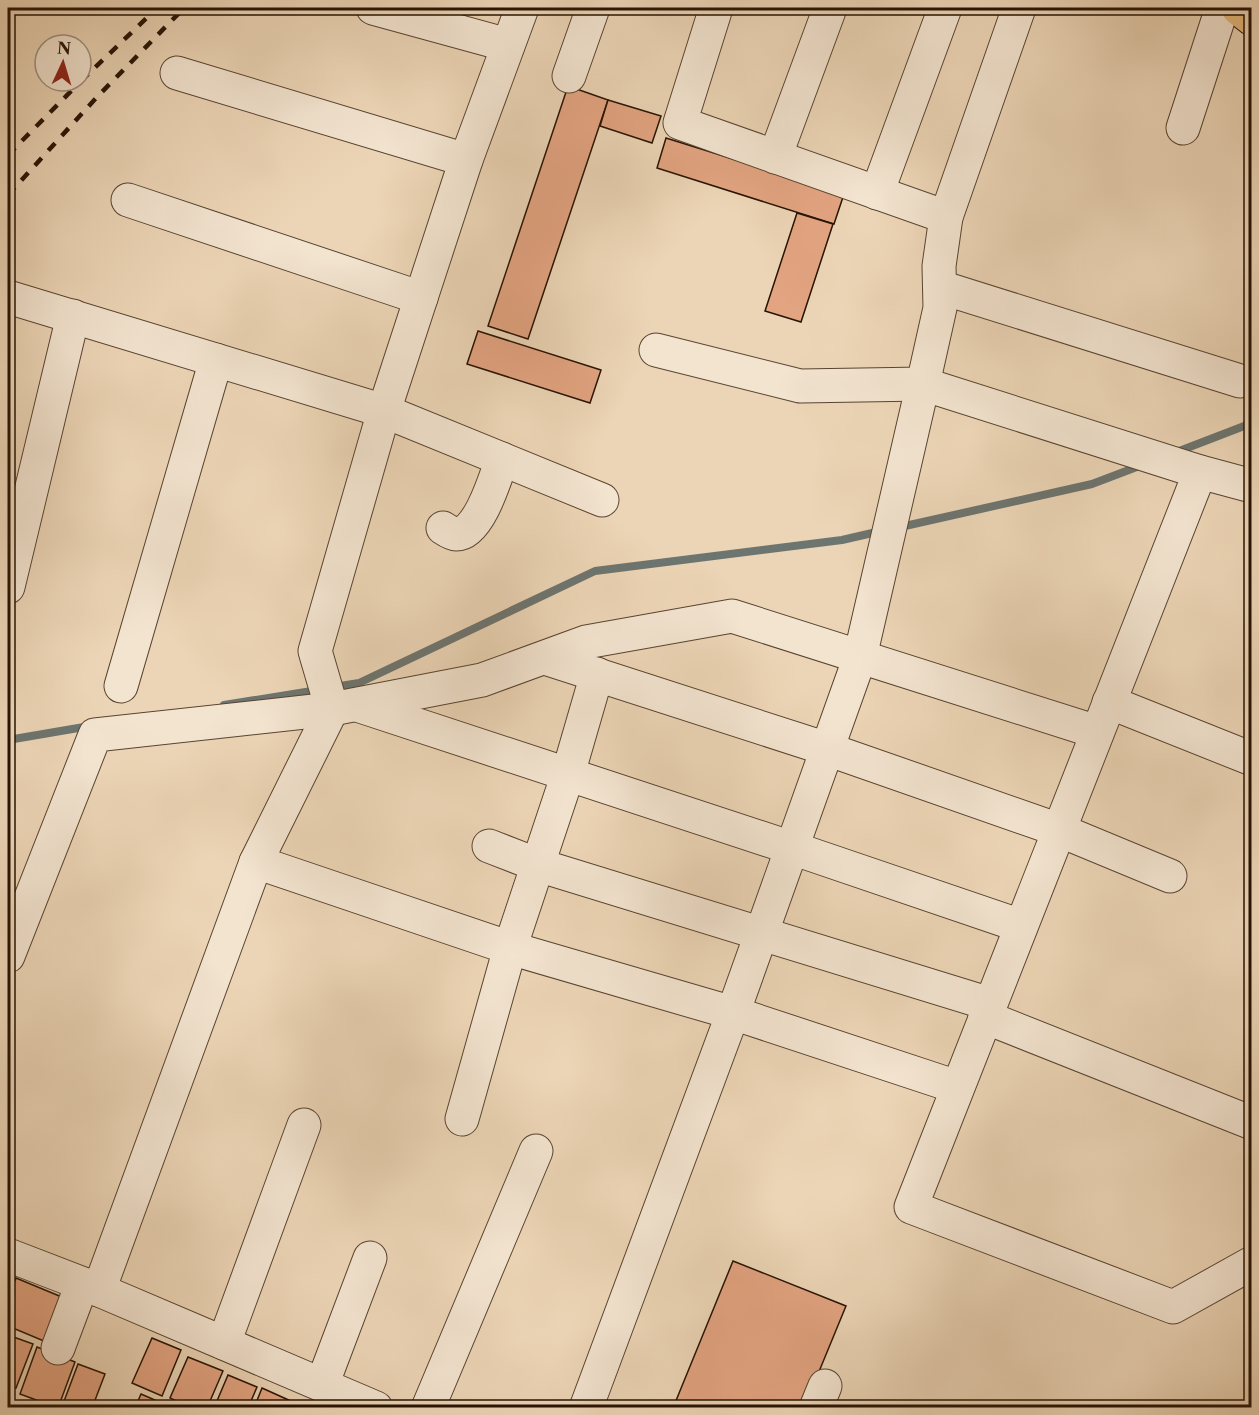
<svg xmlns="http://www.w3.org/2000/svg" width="1259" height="1415" viewBox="0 0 1259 1415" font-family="'Libre Caslon Text',serif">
<rect width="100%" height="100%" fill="#ecd5b6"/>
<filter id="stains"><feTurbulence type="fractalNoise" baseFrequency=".00333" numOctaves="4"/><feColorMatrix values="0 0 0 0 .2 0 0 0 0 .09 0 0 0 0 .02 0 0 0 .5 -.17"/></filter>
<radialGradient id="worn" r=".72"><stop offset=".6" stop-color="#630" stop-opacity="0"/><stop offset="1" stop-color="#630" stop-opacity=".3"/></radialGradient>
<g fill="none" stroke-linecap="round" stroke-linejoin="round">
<g stroke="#6d7570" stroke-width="8">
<path d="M1174,453L1252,423"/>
<path d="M896,528L1092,484L1142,465"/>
<path d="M334,687L359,683L595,571L842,540L881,531"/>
<path d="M224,705L318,690"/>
<path d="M8,740L90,726"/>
</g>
</g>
<g fill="#e3a481" stroke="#261304" stroke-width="1.5">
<path d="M568,86L608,100L528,339L488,326Z"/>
<path d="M608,100L661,116L652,143L600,126Z"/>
<path d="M666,138L844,194L834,224L657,168Z"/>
<path d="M797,213L833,224L801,322L765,311Z"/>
<path d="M478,331L601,370L590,403L467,364Z"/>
<path d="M733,1261L846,1306L804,1408H673Z"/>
<path d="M16,1278L69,1300L51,1344L8,1326V1298Z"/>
<path d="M8,1335L33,1344L16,1388L8,1385Z"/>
<path d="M152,1338L181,1350L162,1396L132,1383Z"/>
<path d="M37,1347L75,1362L58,1408L20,1394Z"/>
<path d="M188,1357L223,1371L207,1408H191L170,1398Z"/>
<path d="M78,1364L105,1374L92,1408H71L63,1404Z"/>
<path d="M228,1375L257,1387L248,1408H214Z"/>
<path d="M262,1388L293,1402L291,1408H254Z"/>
<path d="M141,1394L171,1407V1408H135Z"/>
</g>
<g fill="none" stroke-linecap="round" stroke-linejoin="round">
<defs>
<g id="minor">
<path d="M373,8L508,45"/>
<path d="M716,8L680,123L946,217L1019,8"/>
<path d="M177,73L466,160"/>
<path d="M569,76L593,8"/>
<path d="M1183,128L1222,8"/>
<path d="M775,157L830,8"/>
<path d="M877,193L945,8"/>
<path d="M128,200L421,298"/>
<path d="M940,287L1240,381"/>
<path d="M8,297L384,411L602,500"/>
<path d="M656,350L800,386L923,384L940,308L939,266L946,217"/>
<path d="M1200,472L911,1207L1173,1307L1252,1263"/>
<path d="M443,528C446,530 452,534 456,534C479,535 496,476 502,459"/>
<path d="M8,587L73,316"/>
<path d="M545,658L827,749L1059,830L1170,876"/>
<path d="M121,686L216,360"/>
<path d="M1109,702L1252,759"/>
<path d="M360,706L792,848L1021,926"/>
<path d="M489,846L538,865L990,1004"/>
<path d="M256,862L510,948L733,1013L957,1087"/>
<path d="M8,956L95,735L332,709L482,680L586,642L732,616L1097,732"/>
<path d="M985,1017L1252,1123"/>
<path d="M462,1119L510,948L568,774L597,674"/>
<path d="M8,1255L99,1290L376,1408"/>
<path d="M99,1290L256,862L332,709L315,651L384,411L466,160L522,8"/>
<path d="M224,1343L304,1125"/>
<path d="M58,1348L82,1284"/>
<path d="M322,1385L370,1258"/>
<path d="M428,1408L536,1151"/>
<path d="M586,1408L733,1013L860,657L923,384L1200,472L1252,486"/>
<path d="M816,1408L825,1386"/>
</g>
<path id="major" d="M1238,8L1252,19"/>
</defs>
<use href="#minor" stroke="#584430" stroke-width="35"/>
<use href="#major" stroke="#261304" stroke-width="35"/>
<use href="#minor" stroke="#f3e4d0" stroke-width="33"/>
<use href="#major" stroke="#e6ba7b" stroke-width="33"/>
<g stroke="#261304" stroke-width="4.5" stroke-dasharray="10 10" stroke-linecap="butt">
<path d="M81,81L157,8"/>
<path d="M8,155L81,81"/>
<path d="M8,195L97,97L184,8"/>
</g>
</g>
<rect width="1259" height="1415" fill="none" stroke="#ecd5b6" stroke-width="30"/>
<rect x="9" y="9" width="1241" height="1397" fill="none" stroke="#261304" stroke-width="3"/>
<rect x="15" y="15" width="1229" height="1385" fill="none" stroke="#261304" stroke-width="1.5"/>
<g transform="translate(63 63) rotate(4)"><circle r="28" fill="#f3e4d0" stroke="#a1907e" stroke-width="1.5"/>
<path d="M0-4.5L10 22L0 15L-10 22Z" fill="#8f2418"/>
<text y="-9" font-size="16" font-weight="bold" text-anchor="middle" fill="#261304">N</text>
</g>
<rect width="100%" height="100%" filter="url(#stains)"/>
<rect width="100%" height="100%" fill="url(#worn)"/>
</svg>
